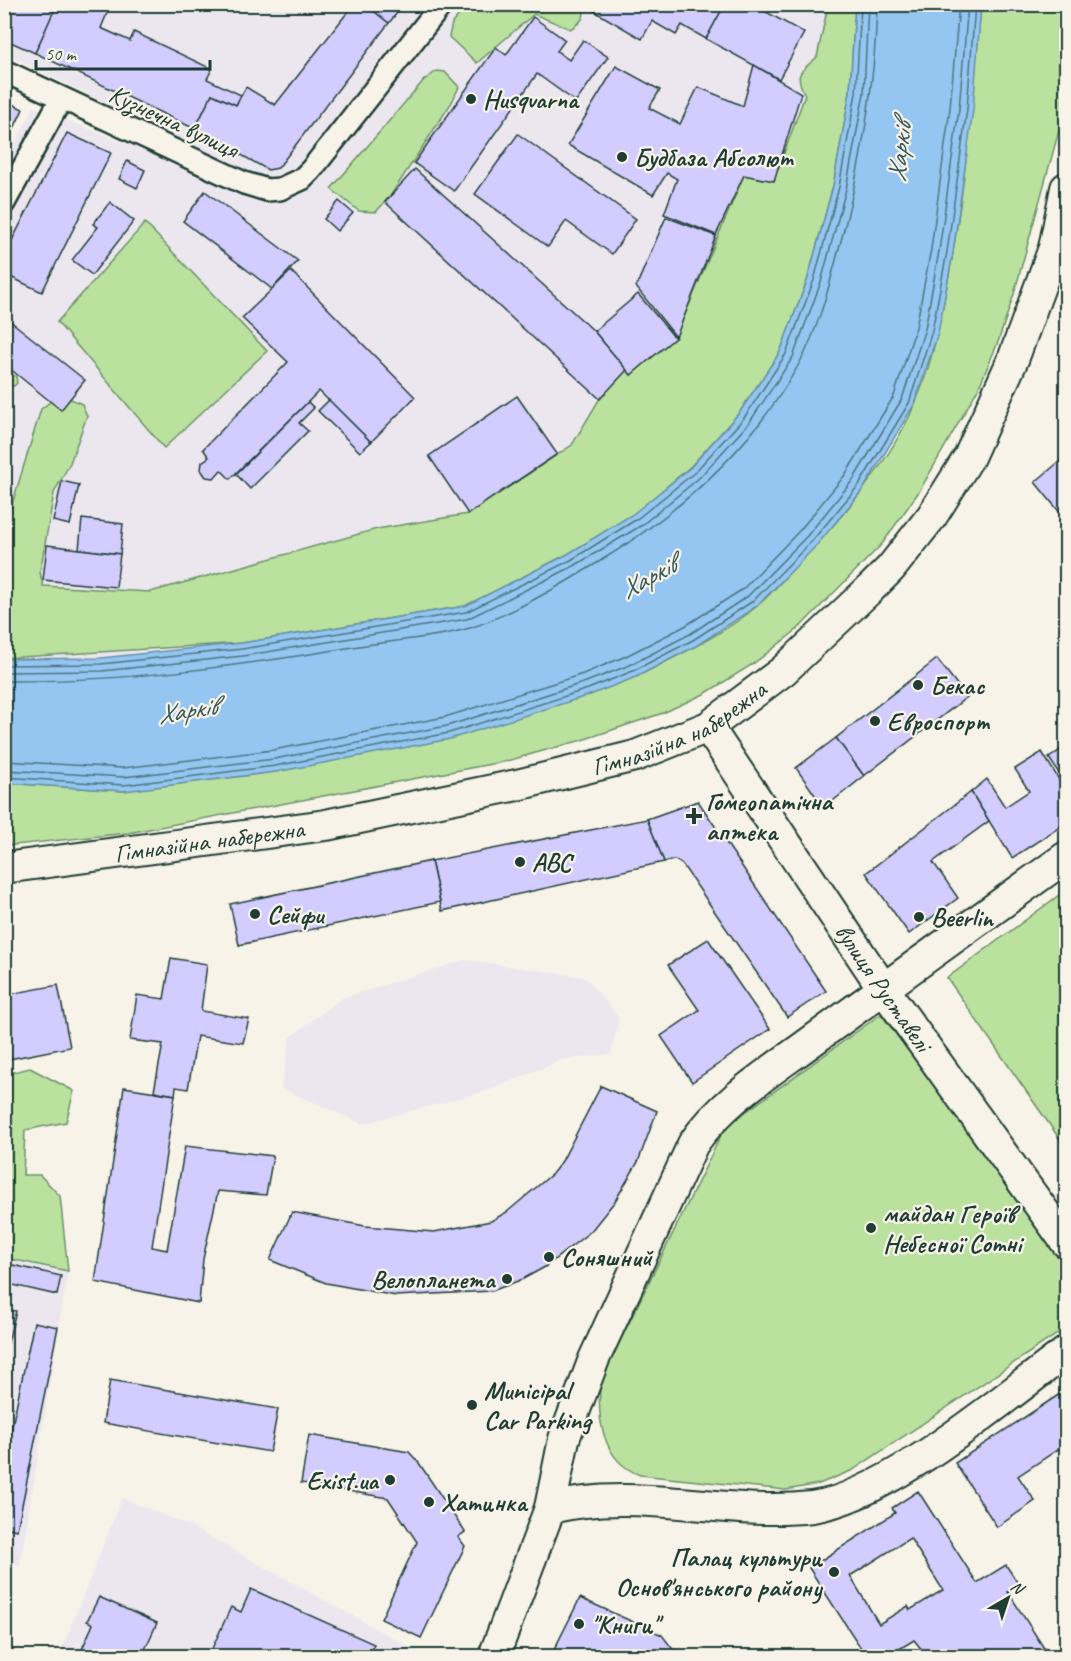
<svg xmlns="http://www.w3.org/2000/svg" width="1071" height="1661" viewBox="0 0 1071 1661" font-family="Caveat,sans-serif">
<rect width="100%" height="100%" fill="#f7f3e8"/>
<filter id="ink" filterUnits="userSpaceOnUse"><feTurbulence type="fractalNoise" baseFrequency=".0167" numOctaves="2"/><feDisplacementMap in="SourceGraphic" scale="12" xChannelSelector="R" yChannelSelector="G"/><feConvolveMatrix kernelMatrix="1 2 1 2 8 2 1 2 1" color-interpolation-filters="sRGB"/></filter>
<g filter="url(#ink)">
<g fill="#ece7ef">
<path d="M4,5H425L281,186L260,178L5,54Z"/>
<path d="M456,5H855L739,413L690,468L633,514L568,554L465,606L242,643L101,658L5,659V163L34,107L271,201L301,191Z"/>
<path d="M465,960L585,977L619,1018L611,1054L562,1060L490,1090L363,1124L281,1088L290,1037L342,998Z"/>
<path d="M4,1259L68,1271L20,1566L4,1563Z"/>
<path d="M122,1498L188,1525L426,1656H59Z"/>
</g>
<g fill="#bae29e" stroke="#6c9069" stroke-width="1.5">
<path d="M468,5H584C585,18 582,22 570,29L534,14L477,63L449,37L452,23Z"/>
<path d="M828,5H855L850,92L833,186L808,278L780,352L739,413L691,466L633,515L568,554L465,606L242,643L5,658L4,531L41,409L60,394L82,404L87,416L70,463L54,493L40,572L43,586L150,592L377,529L468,514L572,445L621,363L631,375L675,338L744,175L774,181L805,95C793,72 801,72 817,57Z"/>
<path d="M981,5H1066V105L1014,294L998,342L979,387L920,490L882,544L798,629L753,664L706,693L663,713L582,740L507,761L128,833L5,846V783L124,791L636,677C676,656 722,636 757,606C769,596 779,584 789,573C833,528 882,473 910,415C931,372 940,322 949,275C965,186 974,95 981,5Z"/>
<path d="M437,71L445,72L459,87L452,102L391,195L376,212L359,211L331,189L424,80Z"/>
<path d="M145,223L267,351L164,448L57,322Z"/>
<path d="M4,368L16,377L17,383L14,386L5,384Z"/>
<path d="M1066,890V1148L947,978Z"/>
<path d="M881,1014L1066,1264V1328L853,1470L819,1484L786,1490L640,1475C602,1461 596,1417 601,1380L725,1127Z"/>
<path d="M30,1068L74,1091L66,1122L25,1130L23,1175H40L60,1196L68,1271L5,1258V1074Z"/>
</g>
<path fill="#94c6f1" stroke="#658fa5" stroke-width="1.5" d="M855,5H981L973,110L953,253L938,333L914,405L864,488L817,545L757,606L696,646L636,677L590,695L450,739L276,772L124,791L5,783V659L101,658L242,643L465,606L568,554L633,514L690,468L739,413L780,352L808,278L833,186L850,92Z"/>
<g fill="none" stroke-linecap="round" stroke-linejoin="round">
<g stroke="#4e7480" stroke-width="1.5">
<path d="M4,665L101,664L242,649L466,612L571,560L637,519L694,473L744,418L786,354L814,280L839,187L856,93L861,4"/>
<path d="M4,672L102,671L243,656L467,619L574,566L642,525L699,478L749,423L793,357L821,282L846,189L864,93L868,4"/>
<path d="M4,681C124,682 241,666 359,646C392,641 443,637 473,627C514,613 560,586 597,563C679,513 752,449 799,364C817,332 828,291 837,256C860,173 875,91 877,4"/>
<path d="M4,761L123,768L273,750L445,717L583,674L626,656L685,626L743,589L800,530L845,475L894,396L916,327L931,249L950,108L959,4"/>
<path d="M4,770L124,777L274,759L447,726L586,682L630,665L690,634L748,596L807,536L853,480L902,399L925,329L939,251L959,109L968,4"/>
<path d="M4,777L124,785L275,766L449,733L588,689L633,671L693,640L753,601L812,541L859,485L909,403L932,331L947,252L967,109L975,4"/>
</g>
</g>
<g fill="#d3ccff" stroke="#1f3d34" stroke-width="1.5" fill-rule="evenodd">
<path d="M15,4H49L56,8L35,53L4,39V26Z"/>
<path d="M57,4H111L101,28L130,41L134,32L212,69L207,79L241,95L236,105L212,94L195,129L35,53Z"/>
<path d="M354,4H365L389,23L278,168L268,170L195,129L212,94L236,105L246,87L275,105Z"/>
<path d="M372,4H404L389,23L370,8Z"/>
<path d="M582,4H725L706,39L682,25L676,35L652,21L642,39Z"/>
<path d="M725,4H752L804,33L779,79L706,39Z"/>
<path d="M533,17L565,40L557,51L569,60L583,40L608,57L576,102L537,74L454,191L414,163L496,47L506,55Z"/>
<path d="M754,65L801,93L774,181L744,175L716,235L664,214L677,179L667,173L653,195L568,145L616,66L660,90L649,108L680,124L698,87L743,106Z"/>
<path d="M4,100L23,109L8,141L4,140Z"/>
<path d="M67,133L111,153L42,292L4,274V256Z"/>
<path d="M518,134L636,219L612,254L566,221L548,247L475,194Z"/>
<path d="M127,161L145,170L137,188L119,179Z"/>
<path d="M415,169L594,331L627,370L600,399L385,202Z"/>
<path d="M205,191L298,261L272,289L183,221Z"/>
<path d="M339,201L353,213L337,231L324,219Z"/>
<path d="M110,202L134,221L92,275L72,260L98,227L93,224Z"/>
<path d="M666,217L716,236L676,337L636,287Z"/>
<path d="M291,271L415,397L371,442L319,391L230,479L221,470L214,478L206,477L201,470L202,462L209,457L203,449L288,362L242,318Z"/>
<path d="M638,294L675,338L631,375L594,331Z"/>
<path d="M4,316L85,380L61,410L4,364Z"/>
<path d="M517,396L557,454L468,514L429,456Z"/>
<path d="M329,400L371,442L360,452L318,411Z"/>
<path d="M308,402L314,408L299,423L308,431L250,489L236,474Z"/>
<path d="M1066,456V520L1035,482Z"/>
<path d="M62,481L79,485L70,525L53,521Z"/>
<path d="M82,519L123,524L120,554L79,549Z"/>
<path d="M47,545L120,554L116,587L43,580Z"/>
<path d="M937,659L967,697L864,776L836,738Z"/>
<path d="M836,738L864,776L824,808L796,768Z"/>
<path d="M1066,746V784L1049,758Z"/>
<path d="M1042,752L1066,791V823L1012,858L971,792L987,779L1005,807L1029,791L1015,769Z"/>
<path d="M971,792L989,821L933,862L958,898L909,934L866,873Z"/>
<path d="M698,801L826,991L787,1017L682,864L675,860L664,862L647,819Z"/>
<path d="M647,819L664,862L442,911L431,861Z"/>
<path d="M431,861L440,902L239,945L230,904Z"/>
<path d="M708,939L770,1029L692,1082L661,1036L699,1010L668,965Z"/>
<path d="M171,958L207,964L201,1011L249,1019L243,1043L197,1036L188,1089L176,1087L175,1095L154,1091L163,1044L130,1040L137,995L164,999Z"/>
<path d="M58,985L70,1047L4,1060V995Z"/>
<path d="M601,1086L657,1111L638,1162L615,1201L591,1231L545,1267L523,1279L492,1291L396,1296L326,1283L270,1260L292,1212L365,1226L434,1232L491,1221L507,1212L552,1174L562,1161Z"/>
<path d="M124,1087L175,1095L152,1247L167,1250L185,1146L273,1156L266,1195L218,1191L203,1259L199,1303L95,1282Z"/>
<path d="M4,1263L61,1276L57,1295L4,1283Z"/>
<path d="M4,1309L16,1311L4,1358Z"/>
<path d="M34,1322L58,1327L17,1530L4,1527V1464Z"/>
<path d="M110,1380L278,1409L270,1452L103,1423Z"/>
<path d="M1066,1390V1444L1018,1476L1035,1501L997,1527L955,1463Z"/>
<path d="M309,1435L409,1452L419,1463L465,1532L458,1537L465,1546L421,1638L381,1619L417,1542L388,1498L301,1483Z"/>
<path d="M918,1491L977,1583L1006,1565L1019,1585L1008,1592L1049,1656H966L962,1651L953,1656H927L914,1640L888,1656H866L809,1568L895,1513L892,1508ZM910,1538L943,1590L910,1610L908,1606L879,1624L850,1576Z"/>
<path d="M251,1589L374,1644L368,1656H219L210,1653L231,1607L241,1612Z"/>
<path d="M99,1597L157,1623L142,1656H79L93,1624L87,1621Z"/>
<path d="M580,1598L662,1635L678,1656H551Z"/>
</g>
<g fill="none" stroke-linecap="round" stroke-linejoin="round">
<defs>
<g id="street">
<path d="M4,71L244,183L267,190L280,189L302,179L311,170L442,4"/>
<path d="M4,203L61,99"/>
</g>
<g id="secondary">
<path id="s1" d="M708,727L883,988L1066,1242"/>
<path id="s2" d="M4,868L326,825L517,785L635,756L708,727L783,671L871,588L891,568L932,516L969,457L1014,357L1054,248L1066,188"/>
<path d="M550,1508C637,1486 725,1517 812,1507C888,1497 1003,1398 1066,1352"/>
<path d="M494,1656L550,1508L564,1439L594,1359L693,1144C723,1100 773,1070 816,1038C899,977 982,917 1066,857"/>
</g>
</defs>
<use href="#street" stroke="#1f3d34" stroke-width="26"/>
<use href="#secondary" stroke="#1f3d34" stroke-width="34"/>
<use href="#street" stroke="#f7f3e8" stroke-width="21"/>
<use href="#secondary" stroke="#f7f3e8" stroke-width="30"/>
</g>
</g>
<g fill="#1f3d34" stroke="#f7f3e8" stroke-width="2">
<circle cx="471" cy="99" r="6"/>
<circle cx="622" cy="157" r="6"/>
<circle cx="918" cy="685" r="6"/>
<circle cx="875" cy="721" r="6"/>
<path d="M691 807h6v6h6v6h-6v6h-6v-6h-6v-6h6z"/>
<circle cx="520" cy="862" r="6"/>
<circle cx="255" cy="914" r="6"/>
<circle cx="919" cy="917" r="6"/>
<circle cx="871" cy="1228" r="6"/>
<circle cx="549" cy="1257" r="6"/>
<circle cx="507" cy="1279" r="6"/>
<circle cx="472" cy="1405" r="6"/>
<circle cx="390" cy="1480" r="6"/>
<circle cx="429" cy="1502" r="6"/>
<circle cx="834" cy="1572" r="6"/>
<circle cx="579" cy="1624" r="6"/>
</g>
<g text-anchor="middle" stroke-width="4.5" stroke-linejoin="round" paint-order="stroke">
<g font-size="26" font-weight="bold" fill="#1f3d34" stroke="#f7f3e8" text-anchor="start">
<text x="483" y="108">Husqvarna</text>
<text x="634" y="166">Будбаза Абсолют</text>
<text x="930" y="694">Бекас</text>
<text x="887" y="730">Евроспорт</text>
<text x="706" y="810">Гомеопатічна<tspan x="706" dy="30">аптека</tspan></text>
<text x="532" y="871">ABC</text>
<text x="267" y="923">Сейфи</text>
<text x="931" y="926">Beеrlin</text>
<text x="883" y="1222">майдан Героїв<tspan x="883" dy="30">Небесної Сотні</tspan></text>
<text x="561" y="1266">Соняшний</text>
<text x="495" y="1288" text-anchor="end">Велопланета</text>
<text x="484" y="1399">Municipal<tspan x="484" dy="30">Car Parking</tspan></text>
<text x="378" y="1489" text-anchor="end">Exist.ua</text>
<text x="441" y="1511">Хатинка</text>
<text x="822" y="1566" text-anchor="end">Палац культури<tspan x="822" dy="30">Основ'янського району</tspan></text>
<text x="591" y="1633">"Книги"</text>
</g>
<g font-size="26" fill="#1f3d34" stroke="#f7f3e8">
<text transform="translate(174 121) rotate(25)" y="9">Кузнечна вулиця</text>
<text dy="9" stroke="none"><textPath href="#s2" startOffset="693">Гімназійна набережна</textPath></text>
<text dy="9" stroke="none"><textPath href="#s2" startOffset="207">Гімназійна набережна</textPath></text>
<text dy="9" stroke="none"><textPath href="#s1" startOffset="314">вулиця Руставелі</textPath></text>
</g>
<g font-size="27" font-style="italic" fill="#36585a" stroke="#f7f3e8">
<text transform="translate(899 152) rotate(-84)" y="9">Харків</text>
<text transform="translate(648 577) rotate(-29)" y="9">Харків</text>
<text transform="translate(187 710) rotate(-9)" y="9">Харків</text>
</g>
</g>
<rect width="1071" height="1661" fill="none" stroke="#f7f3e8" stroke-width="24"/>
<rect x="12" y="12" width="1047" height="1637" fill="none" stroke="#1f3d34" stroke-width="2" filter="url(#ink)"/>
<g transform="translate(1008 1598) rotate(39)" stroke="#f7f3e8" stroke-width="4.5" paint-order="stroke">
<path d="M0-4.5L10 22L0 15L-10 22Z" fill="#1f3d34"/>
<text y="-9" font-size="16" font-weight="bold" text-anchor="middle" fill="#1f3d34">N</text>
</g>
<path d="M36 60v9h174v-9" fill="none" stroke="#1f3d34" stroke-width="3"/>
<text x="45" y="60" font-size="18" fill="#1f3d34" stroke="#f7f3e8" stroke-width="4.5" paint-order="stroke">50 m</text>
</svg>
